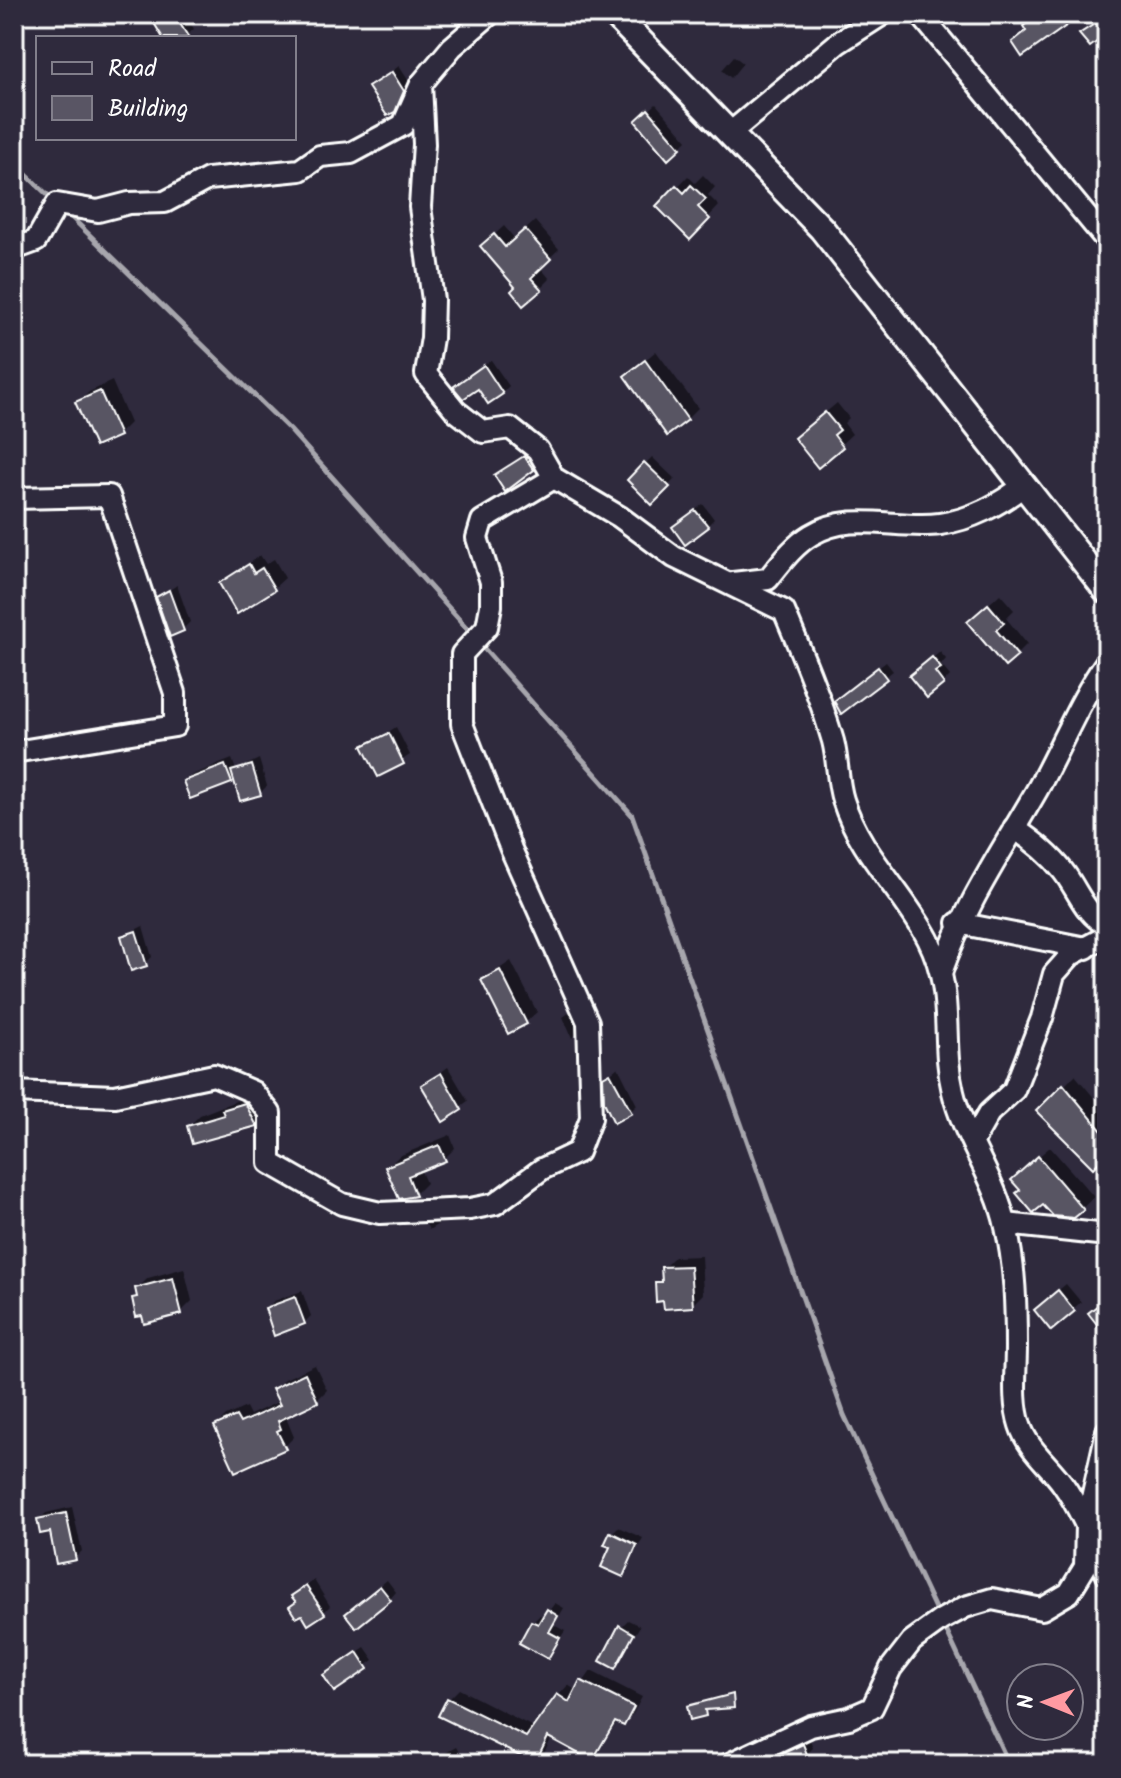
<svg xmlns="http://www.w3.org/2000/svg" width="1121" height="1778" viewBox="0 0 1121 1778" font-family="Kalam,sans-serif">
<rect width="100%" height="100%" fill="#2f2a3d"/>
<filter id="ink" filterUnits="userSpaceOnUse"><feTurbulence type="fractalNoise" baseFrequency=".0125" numOctaves="2"/><feDisplacementMap in="SourceGraphic" scale="16" xChannelSelector="R" yChannelSelector="G"/><feConvolveMatrix kernelMatrix="1 2 1 2 8 2 1 2 1" color-interpolation-filters="sRGB"/></filter>
<g filter="url(#ink)">
<g fill="#0007">
<path d="M69,14H93L76,25Z"/>
<path d="M168,14H185L194,29L184,38H165L157,24Z"/>
<path d="M754,14H768L758,23L752,17Z"/>
<path d="M1107,14V33L1082,34L1092,24Z"/>
<path d="M734,56L743,63L731,78L722,70Z"/>
<path d="M399,66L410,83L393,110L371,87Z"/>
<path d="M656,104L687,140L680,147L638,121Z"/>
<path d="M703,175L715,187L708,195L719,206L690,237L659,206L688,176L695,183Z"/>
<path d="M535,221L559,249L540,267L550,279L540,289L518,287L492,237L504,226L515,239Z"/>
<path d="M656,351L698,408L687,419L626,376Z"/>
<path d="M491,360L509,386L502,393L478,386L456,387Z"/>
<path d="M112,381L130,423L119,434L96,444L78,403L89,392Z"/>
<path d="M837,403L849,418L844,423L852,434L819,465L807,428Z"/>
<path d="M532,450L540,462L505,490L496,476Z"/>
<path d="M652,457L675,479L652,502L629,480Z"/>
<path d="M703,504L714,519L707,526L681,521Z"/>
<path d="M260,555L266,564L274,559L285,578L274,588L221,583Z"/>
<path d="M177,585L190,622L183,629L159,597Z"/>
<path d="M1000,594L1014,610L1006,618L1027,644L1016,655L981,611Z"/>
<path d="M940,652L946,659L941,665L950,676L943,683L919,669Z"/>
<path d="M886,662L893,671L841,711L836,701Z"/>
<path d="M396,727L410,755L379,775L365,747Z"/>
<path d="M232,759L236,770L259,759L267,786L260,793L235,776L230,781L185,782L192,775Z"/>
<path d="M143,926L152,957L145,964L123,936Z"/>
<path d="M511,961L537,1012L526,1022L483,980Z"/>
<path d="M576,1008L581,1030L572,1038L563,1017Z"/>
<path d="M448,1067L468,1101L443,1119L423,1085Z"/>
<path d="M618,1067L637,1105L630,1112L605,1078Z"/>
<path d="M1075,1075L1107,1113V1151L1039,1111Z"/>
<path d="M256,1093L267,1113L256,1123L193,1142L189,1126L200,1115Z"/>
<path d="M450,1135L455,1148L444,1159L420,1169L426,1183L415,1194L400,1197L388,1167L399,1156Z"/>
<path d="M1050,1147L1094,1197L1074,1216L1023,1190L1024,1169Z"/>
<path d="M443,1221L429,1230L426,1224L428,1222Z"/>
<path d="M701,1256L703,1294L692,1305L657,1283L664,1276L663,1268L674,1257Z"/>
<path d="M184,1268L192,1301L181,1312L134,1299L138,1295L137,1289L148,1278Z"/>
<path d="M1066,1284L1081,1302L1051,1328L1043,1303Z"/>
<path d="M302,1291L311,1316L304,1323L267,1308L274,1301Z"/>
<path d="M315,1365L327,1390L317,1400L289,1414L287,1420L294,1437L284,1447L216,1426L226,1416L246,1407L250,1415L280,1401L275,1389L285,1379Z"/>
<path d="M72,1507L82,1551L75,1558L39,1520L46,1513Z"/>
<path d="M618,1527L643,1538L622,1575L611,1534Z"/>
<path d="M314,1580L330,1606L323,1613L294,1596Z"/>
<path d="M387,1580L396,1592L390,1599L354,1607Z"/>
<path d="M555,1603L564,1608L554,1625L565,1631L547,1657L522,1642L533,1622L540,1615L544,1617Z"/>
<path d="M628,1620L640,1626L615,1667L621,1627Z"/>
<path d="M365,1647L374,1660L335,1689L332,1669Z"/>
<path d="M591,1671L642,1697L633,1714L623,1724L618,1721L592,1758L552,1737L539,1764H521L524,1756L449,1699L459,1689L535,1728L559,1695L568,1685L577,1691Z"/>
<path d="M735,1692L733,1706L707,1708L705,1714L689,1707Z"/>
<path d="M810,1739L813,1748L806,1755L785,1764H755Z"/>
<path d="M456,1747L466,1764H426Z"/>
</g>
<g fill="none" stroke-linecap="round" stroke-linejoin="round">
<g stroke="#a7a6ad" stroke-width="5">
<path d="M14,163L54,201"/>
<path d="M67,213L290,430L473,635"/>
<path d="M479,643L632,815L844,1415L939,1617"/>
<path d="M944,1626L1009,1764"/>
</g>
</g>
<g fill="#595564" stroke="#fff" stroke-width="2">
<path d="M170,14H174L189,38H163L154,23Z"/>
<path d="M1040,14H1083L1022,57L1012,42L1026,31L1023,26Z"/>
<path d="M1107,16V34L1090,47L1079,34Z"/>
<path d="M392,72L404,91L395,112L387,116L368,87Z"/>
<path d="M648,109L681,148L668,160L635,121Z"/>
<path d="M676,185L684,193L691,185L706,199L698,207L710,219L690,240L656,206Z"/>
<path d="M525,229L551,259L531,278L542,290L523,306L511,291L515,287L480,246L494,234L505,247Z"/>
<path d="M645,360L688,420L667,436L624,376Z"/>
<path d="M484,365L503,394L488,404L478,389L463,399L453,387Z"/>
<path d="M100,391L120,436L95,447L75,402Z"/>
<path d="M825,412L840,430L834,435L843,447L818,468L794,438Z"/>
<path d="M524,456L534,470L505,492L494,475Z"/>
<path d="M644,462L670,487L652,505L627,480Z"/>
<path d="M695,510L709,527L685,545L672,527Z"/>
<path d="M249,564L254,573L262,568L275,590L237,614L219,583Z"/>
<path d="M169,590L184,631L170,637L156,597Z"/>
<path d="M988,604L1004,623L996,630L1018,656L1005,667L967,622Z"/>
<path d="M932,657L941,668L935,672L944,684L927,698L909,676Z"/>
<path d="M878,667L887,679L841,714L834,701Z"/>
<path d="M389,733L404,764L378,777L362,746Z"/>
<path d="M225,765L232,783L190,799L183,781Z"/>
<path d="M252,765L261,795L240,801L231,771Z"/>
<path d="M136,931L147,966L131,971L121,936Z"/>
<path d="M500,970L527,1024L508,1034L481,980Z"/>
<path d="M441,1073L462,1110L443,1122L421,1085Z"/>
<path d="M610,1073L632,1113L614,1123L604,1102L603,1077Z"/>
<path d="M1063,1084L1107,1137V1154L1093,1168L1036,1111Z"/>
<path d="M245,1103L257,1126L192,1144L187,1126L224,1115L222,1110Z"/>
<path d="M439,1145L446,1161L408,1176L416,1196L399,1199L385,1167Z"/>
<path d="M1038,1156L1084,1210L1074,1218L1053,1216L1043,1205L1033,1213L1016,1193L1020,1190L1011,1180Z"/>
<path d="M690,1266L693,1307L664,1309L663,1301L656,1302L655,1282H662L661,1267Z"/>
<path d="M173,1278L182,1314L144,1324L142,1316L136,1317L132,1298L137,1297L135,1288Z"/>
<path d="M1058,1290L1075,1311L1051,1331L1034,1310Z"/>
<path d="M295,1297L305,1324L274,1336L265,1308Z"/>
<path d="M1107,1298V1337L1088,1313Z"/>
<path d="M305,1373L318,1402L278,1421L281,1429L277,1431L286,1449L235,1472L214,1426L236,1416L240,1423L280,1405L272,1389Z"/>
<path d="M66,1513L76,1560L56,1564L50,1532L40,1534L37,1519Z"/>
<path d="M610,1532L637,1545L623,1577L601,1567L610,1547L604,1545Z"/>
<path d="M306,1586L325,1614L308,1625L302,1615L296,1618L289,1607L296,1602L291,1596Z"/>
<path d="M380,1586L391,1600L356,1628L345,1614Z"/>
<path d="M547,1609L558,1616L549,1632L560,1638L548,1659L519,1643L531,1621L538,1624Z"/>
<path d="M619,1625L634,1634L615,1669L600,1661Z"/>
<path d="M357,1652L368,1669L334,1692L323,1675Z"/>
<path d="M580,1680L634,1707L624,1726L615,1722L592,1761L548,1737L535,1764H518L522,1757L438,1716L447,1698L526,1737L557,1694L569,1702Z"/>
<path d="M733,1694L734,1708L705,1710L706,1716L690,1720L687,1706Z"/>
<path d="M803,1744L808,1757L787,1764H760Z"/>
</g>
<g fill="none" stroke-linecap="round" stroke-linejoin="round">
<defs>
<g id="minor">
<path d="M920,14L1107,241"/>
<path d="M421,84L424,144L420,207L433,300L432,338L426,374L456,411L483,432L510,428L538,450L554,478L620,517L674,557L784,611C802,654 820,696 833,741C838,760 837,781 843,800C860,854 902,890 928,939C956,994 940,1038 953,1092C964,1139 996,1179 1006,1227C1015,1266 1016,1307 1016,1347C1016,1373 1012,1400 1020,1425C1027,1448 1048,1464 1062,1483C1082,1511 1094,1544 1107,1575"/>
<path d="M729,134L838,43L883,14"/>
<path d="M14,249L36,241L57,204L98,211L129,203L165,202L208,179L300,170L320,156L351,153L403,125L421,84L452,47L490,14"/>
<path d="M14,498L109,496L175,693V726L14,752"/>
<path d="M733,583L768,579C781,563 793,546 811,535C852,510 896,530 940,524C970,520 1001,504 1024,485"/>
<path d="M1014,828C1032,840 1049,853 1063,871C1078,890 1085,915 1107,925"/>
<path d="M958,923L1086,948"/>
<path d="M941,973C965,904 1001,853 1037,790C1061,747 1078,702 1107,661"/>
<path d="M14,1092L115,1096L214,1075L253,1092L270,1113V1163L342,1204L380,1213L470,1209L495,1204L542,1169L578,1152L591,1118L588,1022L511,849L462,724V654L487,627L491,606V582L477,538L482,521L554,478"/>
<path d="M973,1141L989,1113L1014,1090L1042,1018L1054,974L1071,955L1107,936"/>
<path d="M1006,1224L1107,1235"/>
<path d="M729,1764L811,1726L849,1718L872,1708L891,1668L912,1641L941,1620L965,1607L992,1599L1042,1609L1069,1593L1085,1567L1086,1525L1107,1431"/>
</g>
<path id="tertiary" d="M614,14L822,229L1107,591"/>
</defs>
<use href="#minor" stroke="#fff" stroke-width="26"/>
<use href="#tertiary" stroke="#fff" stroke-width="30"/>
<use href="#minor" stroke="#2f2a3d" stroke-width="20"/>
<use href="#tertiary" stroke="#2f2a3d" stroke-width="24"/>
</g>
</g>
<rect width="1121" height="1778" fill="none" stroke="#2f2a3d" stroke-width="48"/>
<rect x="24" y="24" width="1073" height="1730" fill="none" stroke="#fff" stroke-width="3" filter="url(#ink)"/>
<rect x="36" y="36" width="260" height="104" fill="#2f2a3d" stroke="#827f8b" stroke-width="2"/>
<rect x="52" y="62" width="40" height="12" fill="#2f2a3d" stroke="#827f8b" stroke-width="2"/>
<text x="108" y="76" font-size="24" fill="#ffffff">Road</text>
<rect x="52" y="96" width="40" height="24" fill="#595564" stroke="#827f8b" stroke-width="2"/>
<text x="108" y="116" font-size="24" fill="#ffffff">Building</text>
<g transform="translate(1045 1702) rotate(271)"><circle r="38" fill="#2f2a3d" stroke="#827f8b" stroke-width="2"/>
<path d="M0-6L14 30L0 20L-14 30Z" fill="#ff9aa2"/>
<text y="-12" font-size="22" font-weight="bold" text-anchor="middle" fill="#ffffff">N</text>
</g>
</svg>
